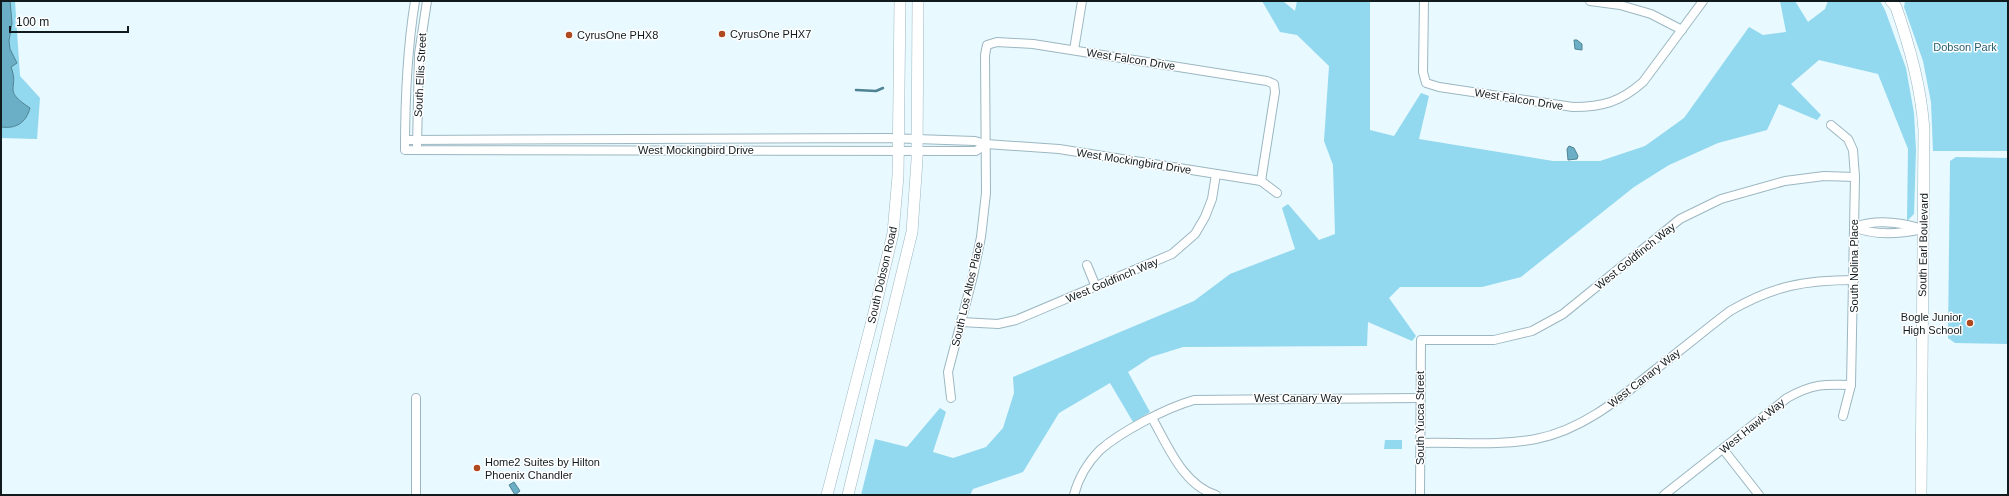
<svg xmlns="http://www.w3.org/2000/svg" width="2009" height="496" viewBox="0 0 2009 496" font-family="Arial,sans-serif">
<rect width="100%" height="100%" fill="#e8f9ff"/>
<g fill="#92d8ef">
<path d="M1,1H15L20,76L40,98L37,139L1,138Z"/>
<path d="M1262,1H1283L1295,11L1297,1H1370V130L1394,136L1421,93L1429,96L1419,139L1553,161H1600L1645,146L1684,118L1749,27L1763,35L1786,32L1780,1H1795L1808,22L1825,9L1828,1H1880L1885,10L1906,68L1914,113L1916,150L1914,214L1907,221L1908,149L1878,74L1819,60L1791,84L1821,115L1817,120L1779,104L1767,130L1718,143L1669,165L1634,187L1521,277L1482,287H1400L1389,298L1416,336L1412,341L1368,322L1367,346L1183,347L1151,357L1128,372L1150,412L1133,422L1110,383L1059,413L1023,472L973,489L970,495H861L875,439L907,447L940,408L946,412L933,452L953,458L986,447L1003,428L1014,393L1013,377L1194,301L1230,274L1295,249L1282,208L1288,204L1319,240L1335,234L1333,165L1324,141L1329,66L1297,35L1280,32Z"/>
<path d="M1905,1H2008V151H1933L1931,102L1923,61L1904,7Z"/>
<path d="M1956,157L2008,158V344L1955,343L1948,338L1950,161Z"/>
<path d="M1385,440H1402V449H1384Z"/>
</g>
<g fill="#6aafc5" stroke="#4f8393">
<path d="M1,1H10L12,23L9,41L10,49L17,63L11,67C20,90 1,89 30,108C26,123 16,129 1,127Z"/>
<path d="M1574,40H1577L1582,44V50L1575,49Z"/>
<path d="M1569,146L1574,148L1578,156L1577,159L1568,160L1567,149Z"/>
<path d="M514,482L520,491L515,495L509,485Z"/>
</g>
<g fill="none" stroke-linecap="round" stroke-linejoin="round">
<path stroke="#4f8393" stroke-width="2.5" d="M856,90L876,91L883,88"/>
<defs>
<g id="street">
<path d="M415,1C407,50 405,100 405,150L976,151L986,144"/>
<path d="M1424,1L1423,72L1426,83L1439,87L1573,107C1603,107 1620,102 1643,82L1703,1"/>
<path d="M1590,1L1620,5L1651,14L1682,30"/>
<path d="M1074,50L1082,1"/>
<path d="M1831,125L1848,139L1853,150L1855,177L1851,385L1843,416"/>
<path d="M405,140L887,138L975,141L986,144L1059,149L1261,181L1277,193"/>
<path d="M417,146L419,54L427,1"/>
<path d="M1854,227C1876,219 1901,222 1923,229"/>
<path d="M1854,227C1875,236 1900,234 1922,229"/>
<path d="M1087,265L1096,287"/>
<path d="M961,322L998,324L1016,320L1172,254L1195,234L1205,217L1212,199L1216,174"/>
<path d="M951,398L948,372L973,276L981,237L986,193L985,55L987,45L997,42L1033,44L1267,81L1274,84L1275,92L1261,181"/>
<path d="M1152,418C1168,446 1183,485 1216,495"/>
<path d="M1421,443C1459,442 1499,446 1536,439C1583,430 1620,398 1656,369C1681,350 1705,330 1730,311C1773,286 1805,280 1854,280"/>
<path d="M1723,449L1759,495"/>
<path d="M416,495V398"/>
<path d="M1074,495C1078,479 1088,462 1100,450C1122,431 1166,408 1194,400L1420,398"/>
<path d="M1420,495L1421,340H1494L1532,331L1563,314L1680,219L1721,199L1785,181L1824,176L1855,177"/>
<path d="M1664,495L1787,398C1812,384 1823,384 1851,385"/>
</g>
<g id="secondary">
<path d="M1891,1L1896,7C1910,48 1921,87 1924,130L1921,495"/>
<path d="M827,495L873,317L893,233L898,176L900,1"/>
<path d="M848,495L912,232L917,160L918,1"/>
</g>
</defs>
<use href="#street" stroke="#9cb7c1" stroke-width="10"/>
<use href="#secondary" stroke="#9cb7c1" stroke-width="12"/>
<use href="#street" stroke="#fff" stroke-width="8"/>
<use href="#secondary" stroke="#fff" stroke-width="11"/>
</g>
<g fill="#af491f" stroke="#fff" stroke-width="1.5">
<circle cx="722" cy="34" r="4"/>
<circle cx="569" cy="35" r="4"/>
<circle cx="1970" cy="323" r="4"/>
<circle cx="477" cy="468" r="4"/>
</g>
<g text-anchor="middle" stroke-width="3" stroke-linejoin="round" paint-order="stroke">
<g font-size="11" fill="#111b1e" stroke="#fff" text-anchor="start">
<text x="730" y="38">CyrusOne PHX7</text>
<text x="577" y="39">CyrusOne PHX8</text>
<text x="1962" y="321" text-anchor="end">Bogle Junior<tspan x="1962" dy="13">High School</tspan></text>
<text x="485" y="466">Home2 Suites by Hilton<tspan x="485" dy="13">Phoenix Chandler</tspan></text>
</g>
<g font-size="11" fill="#275f70" stroke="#fff">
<text x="1965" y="51">Dobson Park</text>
</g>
<g font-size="11" fill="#111b1e" stroke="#fff">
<text transform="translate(1131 59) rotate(9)" y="4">West Falcon Drive</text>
<text transform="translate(420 75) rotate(-87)" y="4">South Ellis Street</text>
<text transform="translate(1519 99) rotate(9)" y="4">West Falcon Drive</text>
<text x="696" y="154">West Mockingbird Drive</text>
<text transform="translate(1134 161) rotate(9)" y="4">West Mockingbird Drive</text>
<text transform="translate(1923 245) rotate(-89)" y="4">South Earl Boulevard</text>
<text transform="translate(1635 256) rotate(-39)" y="4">West Goldfinch Way</text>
<text transform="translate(1854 266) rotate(-90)" y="4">South Nolina Place</text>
<text transform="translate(882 275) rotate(-77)" y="4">South Dobson Road</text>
<text transform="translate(1112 280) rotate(-23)" y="4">West Goldfinch Way</text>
<text transform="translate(967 294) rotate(-77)" y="4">South Los Altos Place</text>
<text transform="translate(1644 378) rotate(-38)" y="4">West Canary Way</text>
<text x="1298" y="402">West Canary Way</text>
<text transform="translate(1420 418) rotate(-90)" y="4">South Yucca Street</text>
<text transform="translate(1752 426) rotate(-39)" y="4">West Hawk Way</text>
</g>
</g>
<rect width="2009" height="496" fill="none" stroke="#111b1e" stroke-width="4"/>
<path d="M10 26v6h118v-6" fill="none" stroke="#111b1e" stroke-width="2"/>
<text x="16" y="26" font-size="12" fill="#111b1e" stroke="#ffffff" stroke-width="3" paint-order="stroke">100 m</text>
</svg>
